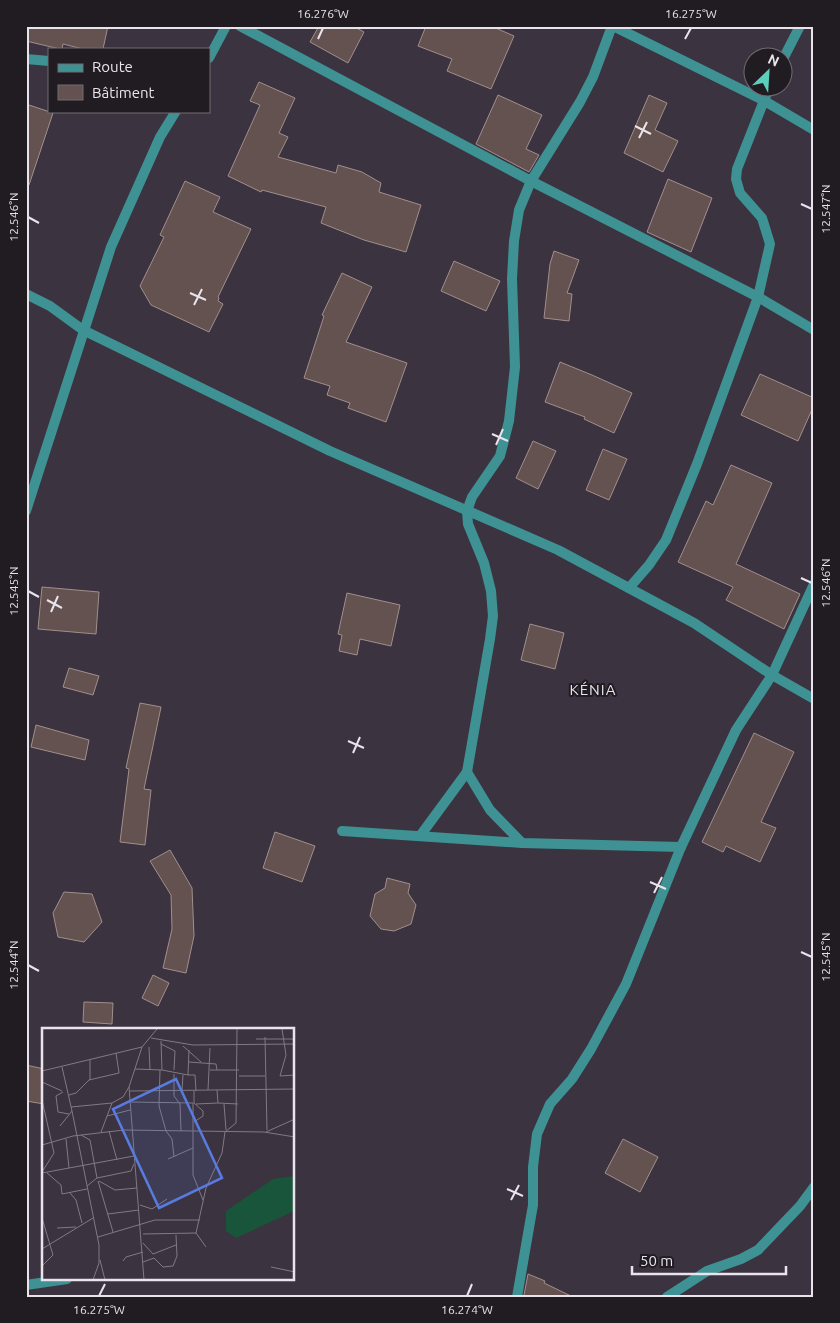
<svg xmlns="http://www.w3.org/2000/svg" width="840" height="1323" viewBox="0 0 840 1323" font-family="Ubuntu,sans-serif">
<rect width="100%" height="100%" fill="#3b333f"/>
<g fill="#635250" stroke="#a28f8d">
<path d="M26,26H108L103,49H83L63,44L62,49H60L26,41Z"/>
<path d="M319,26H353L364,32L348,63L310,42Z"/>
<path d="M426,26H491L514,36L491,89L447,71L452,59L418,46Z"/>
<path d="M259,82L295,98L279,133L288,137L278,157L336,173L338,165L362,172L381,183L379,192L421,205L406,252L364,240L321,223L326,207L262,190L261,192L228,176L260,105L250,101Z"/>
<path d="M498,95L542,115L526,149L539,155L529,172L476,144Z"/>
<path d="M649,95L667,103L655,130L678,141L663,172L624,153Z"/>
<path d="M26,104L53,113L29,185L26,184Z"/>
<path d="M668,179L712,198L691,252L647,232Z"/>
<path d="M185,181L220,197L213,212L251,229L218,297L219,298L218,301L223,304L209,332L151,305L140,286L164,237L160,235Z"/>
<path d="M554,251L579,260L567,293L572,294L569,321L544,318L550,264Z"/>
<path d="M454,261L500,281L486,311L441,291Z"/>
<path d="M342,273L372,287L346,342L407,363L386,422L348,408L350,403L327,395L330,386L304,378L324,316L322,315Z"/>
<path d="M560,362L592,375L632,393L614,433L584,419L585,417L545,402Z"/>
<path d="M760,374L814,398V405L798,441L741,415Z"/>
<path d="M533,441L556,451L538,489L516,478Z"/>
<path d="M603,449L627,459L609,500L586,490Z"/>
<path d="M731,465L772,483L736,564L800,594L784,629L726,600L733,587L678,562L706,501L713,505Z"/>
<path d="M42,587L99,592L96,634L38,629Z"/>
<path d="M347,593L400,605L391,646L360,639L357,655L339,651L342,635L338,634Z"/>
<path d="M530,624L564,633L555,669L521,660Z"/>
<path d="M69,668L99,676L93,695L63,687Z"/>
<path d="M140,703L161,707L144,789L151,790L145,845L120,842L129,769L126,768Z"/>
<path d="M36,725L89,740L85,760L31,747Z"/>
<path d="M754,733L794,752L761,822L776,828L760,862L726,846L723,852L702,842Z"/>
<path d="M275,832L315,846L302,882L263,868Z"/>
<path d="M170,850L192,888L194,936L186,973L163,968L172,929L171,895L150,861Z"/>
<path d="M387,878L410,884L408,893L416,905L411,924L394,931L381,929L370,916L375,894L385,888Z"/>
<path d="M64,892L92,894L102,922L84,942L58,937L53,913Z"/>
<path d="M153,975L169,983L158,1006L142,998Z"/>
<path d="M84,1002L113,1003L112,1024L83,1022Z"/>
<path d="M26,1065L44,1069V1104L26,1101Z"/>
<path d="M623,1139L658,1157L640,1192L605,1173Z"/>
<path d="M528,1274L545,1281L544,1283L573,1297H528L524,1295Z"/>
</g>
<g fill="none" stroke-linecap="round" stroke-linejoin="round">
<g stroke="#3e9293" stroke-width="10">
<path d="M240,26L531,181L758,297L814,330"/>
<path d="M613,26L763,100L814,130"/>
<path d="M26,59L49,61"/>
<path d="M782,61L800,26"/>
<path d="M26,294L50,306L83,330L330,451L558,550L694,623L772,675L814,699"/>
<path d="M629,588L649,565L666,540L697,464L758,297L770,244L762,218L740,193L736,179L737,169L769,88"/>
<path d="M467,772L490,810L522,843"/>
<path d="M342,831L522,843L681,847L736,730L772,675L814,584"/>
<path d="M420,836L467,772L490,639L493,616L491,591L484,563L468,524L467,511L472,497L500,456L509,421L515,367L512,279L514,241L519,210L531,181L580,102L593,77L612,26"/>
<path d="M26,1285L67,1279"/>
<path d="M517,1297L533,1205V1167L537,1134L550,1104L572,1079L591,1049L626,984L681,847"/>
<path d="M667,1297L707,1271L741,1259L758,1250L800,1206L814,1187"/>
</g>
<g stroke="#3e9293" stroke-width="10">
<path d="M209,58L226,26"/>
<path d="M26,511L111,247L160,137L176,111"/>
</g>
</g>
<path fill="none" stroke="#e9e4ec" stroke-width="2" d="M318,39L323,28M685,39L691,28M635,126L651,134M639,138L647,122M801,204L812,209M28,217L39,223M190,293L206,300M194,305L202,289M492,434L508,441M496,445L503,429M801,578L812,583M28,591L39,597M47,600L62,608M51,612L58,596M348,741L364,748M353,753L360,737M650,882L666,889M654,893L662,877M801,952L812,957M28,965L39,971M507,1189L523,1196M511,1200L519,1185M99,1296L105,1284M467,1296L472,1284"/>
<g text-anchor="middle" stroke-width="4" stroke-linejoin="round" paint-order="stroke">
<g font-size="15" letter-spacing="1" fill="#e9e4ec" stroke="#201c22">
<text x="593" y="695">KÉNIA</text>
</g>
</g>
<g transform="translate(42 1028)">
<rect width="252" height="252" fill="#3b333f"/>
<path d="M252,148V183L194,210L184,203V183L231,151Z" fill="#19553a"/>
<path fill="none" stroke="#817a84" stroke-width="1" d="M240,1L244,27L238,48L253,47M223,9L225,102M109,10L151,17L253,16M214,11H253M119,16L133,23L132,42M141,18L159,34M100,19L87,59L102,252M107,19L108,42M147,22L146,47H153L154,63M147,34L174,36L175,42M93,41L120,42L119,13M118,42L117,78L124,103L130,111L132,129M120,42L146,47M168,42H197M0,43L100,19L115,1M132,46V68L138,76L139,103M197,48H223M47,52L77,45L74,25M0,54L20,63M140,62L141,47M166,62L168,20M175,62L176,75L196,76M88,63L253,61M152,63V75L161,83V88L152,94M21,64L14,68L16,84L27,86M27,67L34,65L48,51V32M0,72L12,125L0,144M89,74L151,75V120L126,131M154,76L176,75M182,76L184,102M29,79L70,75L81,69L87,59M30,83L57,217V235L51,252M65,88L88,82M18,98L30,83L20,39M67,103L75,132M59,104L70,75M224,104L253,91M39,107L48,112L55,150L45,158M24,111L27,140M0,117L31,108L82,102L222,104L253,109M151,120V147L161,172M0,145L92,128M5,145L19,157L20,166L45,161M55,150L89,143L92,136M56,153L71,204M57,153L73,162L95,160M28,165L34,172L40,195M98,177L110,181L125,171M66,186L97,182M0,190L11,227L0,238M15,200L34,199M154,205L164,160L180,125L183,104L194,95L195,1M101,206L154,205L164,219M56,209L113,192H158M101,215L111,226L134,217M0,221L51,190M58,232L63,252M81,233L84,229L101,224M101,234L112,230L121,239L131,238L135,228L134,207M229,239L253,244"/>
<path fill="#5a7bde" fill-opacity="0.15" stroke="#5a7bde" stroke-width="2.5" d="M134,51L180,150L117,180L71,81Z"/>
<rect width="252" height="252" fill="none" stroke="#e9e4ec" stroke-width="2.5"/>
</g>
<rect width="840" height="1323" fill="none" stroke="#201c22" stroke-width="55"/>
<rect x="48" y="48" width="162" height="65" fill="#201c22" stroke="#706c73"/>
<rect x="58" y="64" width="25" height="8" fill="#3e9293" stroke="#706c73"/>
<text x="92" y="72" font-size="15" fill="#e9e4ec">Route</text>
<rect x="58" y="85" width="25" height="15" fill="#635250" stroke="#706c73"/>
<text x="92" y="98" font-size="15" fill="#e9e4ec">Bâtiment</text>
<g transform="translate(768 72) rotate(25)"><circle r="24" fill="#201c22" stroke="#706c73"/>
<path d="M0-4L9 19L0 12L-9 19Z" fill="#5dceb9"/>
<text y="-8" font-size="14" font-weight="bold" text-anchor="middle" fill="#e9e4ec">N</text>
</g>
<path d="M632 1266v8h154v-8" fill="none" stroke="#e9e4ec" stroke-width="2.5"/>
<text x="640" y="1266" font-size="15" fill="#e9e4ec" stroke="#201c22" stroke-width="4" paint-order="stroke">50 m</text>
<rect x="28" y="28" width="784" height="1268" fill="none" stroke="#e9e4ec" stroke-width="2"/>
<g font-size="12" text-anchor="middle" fill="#e9e4ec">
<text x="323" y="18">16.276°W</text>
<text x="691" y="18">16.275°W</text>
<text transform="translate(826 209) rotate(-90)" y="4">12.547°N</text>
<text transform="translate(14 217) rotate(-90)" y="4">12.546°N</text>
<text transform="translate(826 583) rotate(-90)" y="4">12.546°N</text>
<text transform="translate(14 591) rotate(-90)" y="4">12.545°N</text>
<text transform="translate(826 957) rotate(-90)" y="4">12.545°N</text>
<text transform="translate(14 965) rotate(-90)" y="4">12.544°N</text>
<text x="99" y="1314">16.275°W</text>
<text x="467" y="1314">16.274°W</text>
</g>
</svg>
